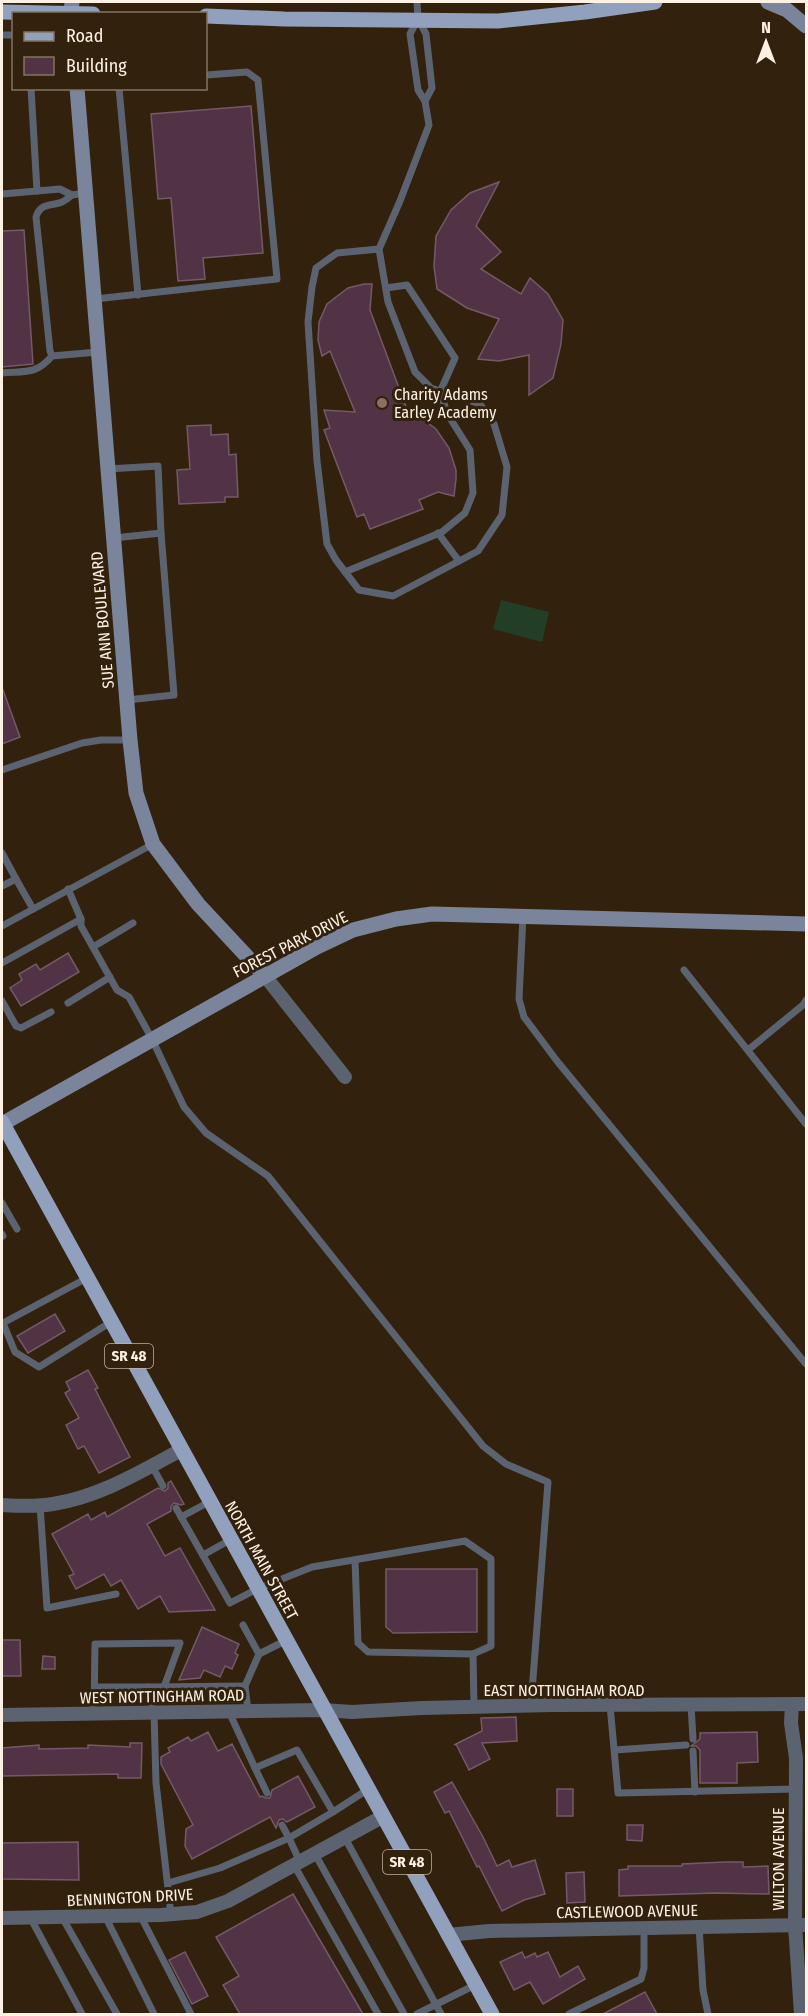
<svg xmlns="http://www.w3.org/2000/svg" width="808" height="2016" viewBox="0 0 808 2016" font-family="'Fira Sans Condensed',sans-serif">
<rect width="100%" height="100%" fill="#32210c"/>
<path fill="#233e27" d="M501,600L549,612L542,642L493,629Z"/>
<g fill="#523345" stroke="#745968" stroke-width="1.5">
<path d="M251,106L263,253L203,258L205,279L178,281L171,198L158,199L151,114Z"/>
<path d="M499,182L476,226L501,252L481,269L521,294L530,278L548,294L563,320L561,344L553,378L529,395V355L499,361L478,359L499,319L467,308L437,289L434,266L436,236L451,210L470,193Z"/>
<path d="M24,230L33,364L2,367V231Z"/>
<path d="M364,284H372L370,310L408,412L420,417L436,429L449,448L456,470V479L454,496L438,492L419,500L423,509L370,529L364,514L357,517L324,430L330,428L324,410L355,412L330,351L322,356L318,340L319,322L327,304L348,288Z"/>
<path d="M211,425V435L228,434L229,455L236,454L238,497H225V502L179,504L177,470L190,469L187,426Z"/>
<path d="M3,690L20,737L2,744V691Z"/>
<path d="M68,953L79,972L21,1006L10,988L22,980L19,974L36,964L40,970Z"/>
<path d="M55,1314L65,1331L28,1353L17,1336Z"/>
<path d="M88,1370L98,1388L95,1389L130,1457L99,1473L84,1446L78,1449L66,1425L79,1418L65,1393L70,1390L66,1382Z"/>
<path d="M171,1481L184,1504L181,1505L174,1503L171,1506V1511L147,1524L165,1556L180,1548L215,1610L169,1612L160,1596L138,1609L121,1580L111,1586L104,1574L76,1589L69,1576L74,1574L52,1534L88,1514L91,1520L105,1512L107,1517L158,1488L165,1491L168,1488V1483Z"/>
<path d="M386,1569H477V1632L393,1633L386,1627Z"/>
<path d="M202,1627L239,1644L235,1653L238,1655L232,1669L225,1666L220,1677L204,1670L200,1678L179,1680Z"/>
<path d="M2,1640H20L21,1676H2Z"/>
<path d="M43,1656L55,1657V1669H42Z"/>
<path d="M516,1717L517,1741L482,1743L490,1759L469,1770L456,1744L454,1745L482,1731L481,1718Z"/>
<path d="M208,1732L218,1751L232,1744L260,1797L262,1796L266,1798H270L272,1790L298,1776L315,1807L287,1822L283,1819L279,1820L276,1828L270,1817L192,1859L185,1846L186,1829L193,1825L161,1764V1757L170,1752L168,1748L188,1737L191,1741Z"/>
<path d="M757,1732L758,1762L737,1763V1783H700V1750L696,1746H691L700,1739V1733Z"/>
<path d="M130,1743H142L141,1778H118V1774L2,1776V1748L39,1745V1749L88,1748V1745L130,1747Z"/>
<path d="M452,1782L483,1837L497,1866L509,1860L512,1867L535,1860L545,1894L524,1900L502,1911L479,1866L477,1867L449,1811L445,1813L434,1792Z"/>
<rect x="557" y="1789" width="16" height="27"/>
<path d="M627,1825H643L642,1841L627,1840Z"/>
<path d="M78,1842L79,1880L2,1879V1843Z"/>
<path d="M725,1862H743V1867L768,1866L769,1894L716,1893L619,1896V1870L628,1869V1866H682V1864Z"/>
<path d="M584,1872L585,1902L567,1903L566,1873Z"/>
<path d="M293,1894L363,2014H240L223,1985L239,1976L216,1937Z"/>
<path d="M185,1952L208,1996L192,2004L169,1960Z"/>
<path d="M522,1952L525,1958L535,1953L537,1957L548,1952L560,1977L578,1966L585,1979L543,2004L530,1982L514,1990L500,1962Z"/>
<path d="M645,1992L657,2014H603Z"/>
</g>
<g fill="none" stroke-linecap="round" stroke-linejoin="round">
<g stroke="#5b6371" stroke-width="7">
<path d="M417,2L418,19L426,34L432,88L425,101"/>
<path d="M2,35H14"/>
<path d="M119,88L138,295"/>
<path d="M37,191L60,189L72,195L86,193"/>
<path d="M2,194L37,191L31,88"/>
<path d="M72,195C68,198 64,202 59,203C48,206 40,204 36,217L50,351L52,356L98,352"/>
<path d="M379,249L337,253L316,268L312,287L308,322L317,461L327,544L336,560L359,590L393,596L478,551L502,515L507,467L494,424L480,404L431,388L415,372L388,302L379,249L400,201L429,125L425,101L418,90L410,34L417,21"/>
<path d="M95,299L277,279L258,80L247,72L206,75"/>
<path d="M2,373C25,371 36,375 52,356"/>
<path d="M108,469L158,466L161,533L114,538"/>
<path d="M438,533L459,561"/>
<path d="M345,572L442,532L465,513L473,493L470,450L448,415L440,392L455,358L407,285L386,288"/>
<path d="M127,700L174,695L161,533"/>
<path d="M2,770L82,743L101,740H129"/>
<path d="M2,853L16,879"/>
<path d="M2,886L16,879L33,909"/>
<path d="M68,889L81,919V926L117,990L129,997L152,1039L184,1107L206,1133L268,1176L483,1446L506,1464L548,1482L531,1705"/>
<path d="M523,916L519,999L524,1017L557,1061L806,1364"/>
<path d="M2,926L153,844"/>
<path d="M93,947L133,923"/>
<path d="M2,963L81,919"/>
<path d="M684,970L806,1124"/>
<path d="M2,1001L16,1026L21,1028L51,1012"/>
<path d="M68,1003L110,977"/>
<path d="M748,1050L803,1005L806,1000"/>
<path d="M2,1203L17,1229"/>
<path d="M2,1234L3,1236"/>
<path d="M87,1278L3,1323L15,1352L39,1367L111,1322"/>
<path d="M152,1466L163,1486"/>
<path d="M40,1505L47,1608L116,1594"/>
<path d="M176,1508L230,1603L257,1589L312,1567L465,1541L491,1559V1646L473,1654L474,1707"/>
<path d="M181,1517L209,1502"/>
<path d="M203,1555L230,1540"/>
<path d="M355,1560L358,1643L368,1652L473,1654"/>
<path d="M243,1625L259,1654"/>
<path d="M95,1687H147"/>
<path d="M610,1705L618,1793L795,1789"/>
<path d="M691,1705L693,1739"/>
<path d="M248,1711L245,1686L259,1654L285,1641"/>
<path d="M229,1712L255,1768L297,1750L333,1812L289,1838L300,1862"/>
<path d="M94,1713L95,1644L180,1643L164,1687"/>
<path d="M615,1750L686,1745"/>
<path d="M693,1751L695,1792"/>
<path d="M255,1768L267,1793"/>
<path d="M333,1812L367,1790"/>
<path d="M345,1838L441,2014"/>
<path d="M315,1854L404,2014"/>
<path d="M294,1865L378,2014"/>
<path d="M168,1883L220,1868L289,1838L282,1825"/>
<path d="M140,1915L191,2014"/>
<path d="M171,1915L156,1783L154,1713L147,1687L245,1686"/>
<path d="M105,1916L154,2014"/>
<path d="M30,1917L82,2014"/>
<path d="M62,1917L117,2014"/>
<path d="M699,1926L703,1990L708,2014"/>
<path d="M417,2014L475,1985"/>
<path d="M569,2014L641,1979L644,1968V1927"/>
</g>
<g stroke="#5b6371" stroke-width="14">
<path d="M265,976L345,1077"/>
<path d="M2,1505C18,1506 36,1507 53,1504C99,1497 140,1472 181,1450"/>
<path d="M792,1704L791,1723L796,1758L795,1925L801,2014"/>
<path d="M2,1715L323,1710L352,1712L422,1708L553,1705L806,1704"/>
<path d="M2,1918L161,1915L197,1912L228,1901L382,1817"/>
<path d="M448,1935L489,1931L806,1925"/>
</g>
<g stroke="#7a859c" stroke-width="15">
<path d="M768,2L787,10L806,26"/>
<path d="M71,14L72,2"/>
<path d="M77,88L130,740L136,793L153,844L198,904L265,976"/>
<path d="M2,1124L317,947L353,930L396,919L432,914L806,924"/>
</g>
<g stroke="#91a0bd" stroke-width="15">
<path d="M2,12L93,14"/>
<path d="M206,16L284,19L498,21L585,12L655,2"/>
<path d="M2,1122L492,2014"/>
</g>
</g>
<circle fill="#8d6e63" stroke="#32210c" stroke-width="2" cx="382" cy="403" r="6"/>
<g text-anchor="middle" stroke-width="6" stroke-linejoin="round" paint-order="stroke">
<g fill="#32210c" stroke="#c0b3a3" stroke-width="1.5">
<rect x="105" y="1344" width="48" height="24" rx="4.5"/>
<rect x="383" y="1850" width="48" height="24" rx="4.5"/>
</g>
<g font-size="15" font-weight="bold" fill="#fdf1e4">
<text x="129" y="1361">SR 48</text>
<text x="407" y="1867">SR 48</text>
</g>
<g font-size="16" fill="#fdf1e4" stroke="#32210c" text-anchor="start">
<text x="394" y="400">Charity Adams<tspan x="394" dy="18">Earley Academy</tspan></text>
</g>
<g font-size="16" fill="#fdf1e4" stroke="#32210c">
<text transform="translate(102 620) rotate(-95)" y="6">SUE ANN BOULEVARD</text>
<text transform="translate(290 944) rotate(-27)" y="6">FOREST PARK DRIVE</text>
<text transform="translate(262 1560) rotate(61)" y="6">NORTH MAIN STREET</text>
<text x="564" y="1696">EAST NOTTINGHAM ROAD</text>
<text transform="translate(162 1696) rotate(-1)" y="6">WEST NOTTINGHAM ROAD</text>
<text transform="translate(778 1859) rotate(-90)" y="6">WILTON AVENUE</text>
<text transform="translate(130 1897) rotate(-3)" y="6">BENNINGTON DRIVE</text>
<text transform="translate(627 1911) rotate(-1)" y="6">CASTLEWOOD AVENUE</text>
</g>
</g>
<rect width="808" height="2016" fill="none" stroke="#fdf1e4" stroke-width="6"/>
<rect x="12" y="12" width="195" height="78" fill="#32210c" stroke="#837462" stroke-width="1.5"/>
<rect x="24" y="32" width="30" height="9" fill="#91a0bd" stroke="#837462" stroke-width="1.5"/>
<text x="66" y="42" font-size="18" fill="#fdf1e4">Road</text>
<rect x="24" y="57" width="30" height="18" fill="#523345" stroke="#837462" stroke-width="1.5"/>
<text x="66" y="72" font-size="18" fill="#fdf1e4">Building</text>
<g transform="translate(766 42)" stroke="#32210c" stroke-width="4.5" paint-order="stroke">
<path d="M0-4.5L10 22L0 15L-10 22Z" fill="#fdf1e4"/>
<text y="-9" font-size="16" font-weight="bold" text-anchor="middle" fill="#fdf1e4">N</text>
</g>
</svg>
